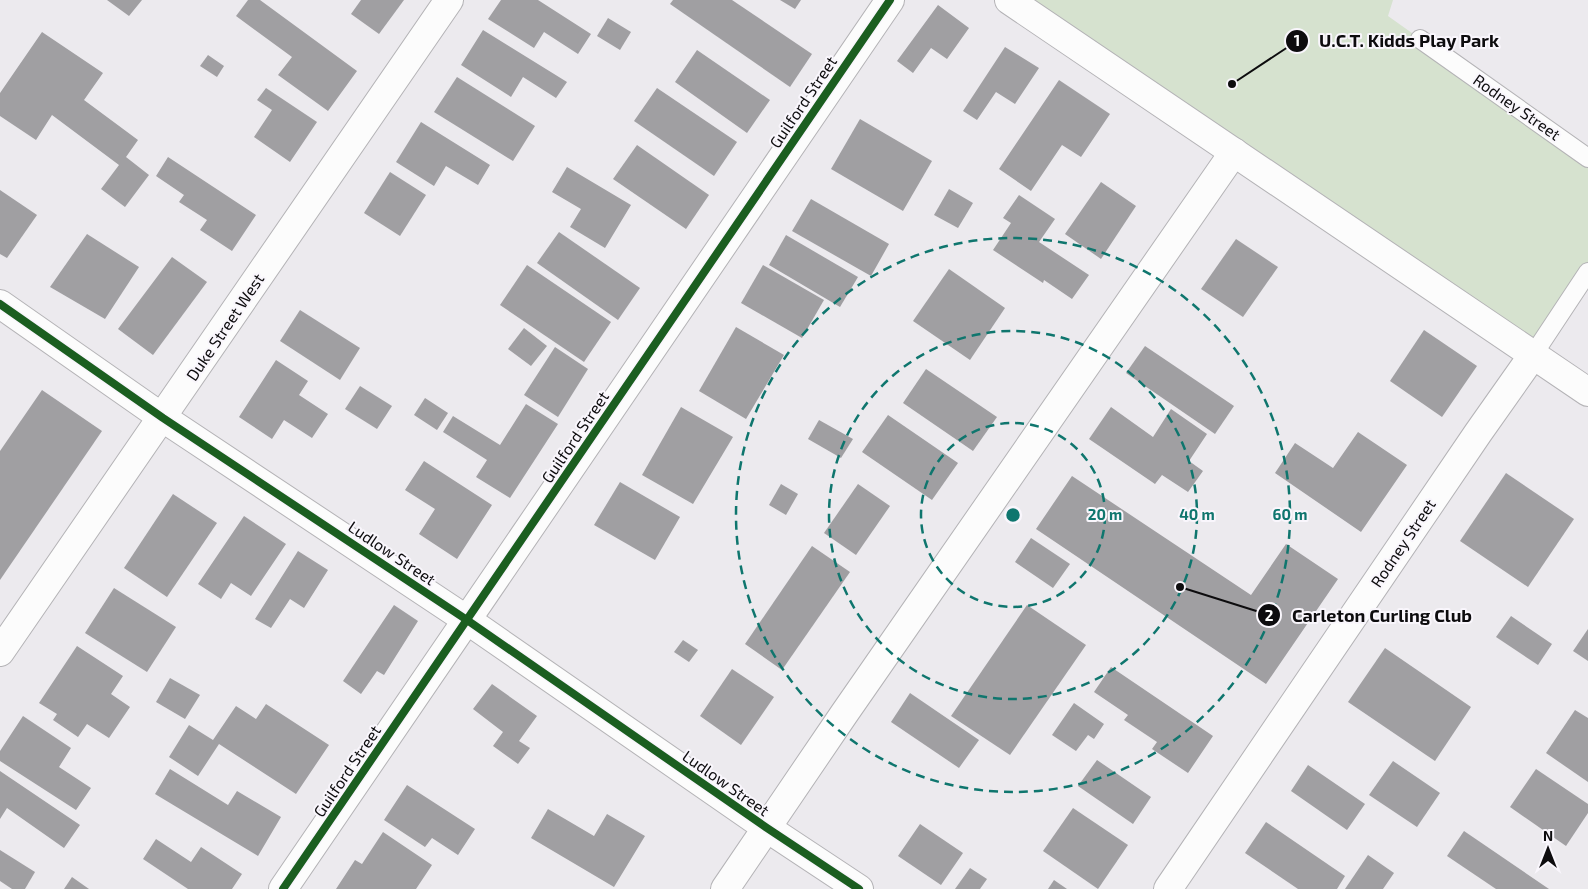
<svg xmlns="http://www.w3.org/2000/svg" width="1588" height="889" viewBox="0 0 1588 889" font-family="'Exo 2',sans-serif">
<rect width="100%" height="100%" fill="#eceaee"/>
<path fill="#d6e2cf" d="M1009,0H1393L1388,16L1588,158V272L1533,355Z"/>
<g fill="#a09fa2">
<path d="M107,0H142L129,16Z"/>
<path d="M248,0H260L357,71L328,111L278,75L292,57L236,16Z"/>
<path d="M361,0H404L379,34L351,14Z"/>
<path d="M501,0H538L591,34L578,54L544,32L534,48L488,19Z"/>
<path d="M673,0H732L812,54L790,87L670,4Z"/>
<path d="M780,0H801L795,9Z"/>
<path d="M938,5L969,28L947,59L931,48L913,73L897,61Z"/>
<path d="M608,18L631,32L620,50L597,36Z"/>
<path d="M483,30L567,82L556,98L523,77L511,97L461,65Z"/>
<path d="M42,32L103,73L84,100L138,140L126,157L149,175L125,207L101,189L119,165L52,115L36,140L0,116V93Z"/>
<path d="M1005,47L1039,68L1015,104L996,92L977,120L963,111Z"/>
<path d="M697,50L770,100L747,133L675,82Z"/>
<path d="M208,55L224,66L217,77L200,66Z"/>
<path d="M457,77L535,126L513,161L434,112Z"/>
<path d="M1059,80L1110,114L1081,157L1062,145L1031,191L999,169Z"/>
<path d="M266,88L317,122L290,162L254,137L272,110L257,100Z"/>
<path d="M657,88L737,142L714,176L634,121Z"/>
<path d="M860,119L932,161L903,211L831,169Z"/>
<path d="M421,122L490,165L478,185L446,166L434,186L396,162Z"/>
<path d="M637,145L709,195L686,229L613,179Z"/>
<path d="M168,157L256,215L232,251L200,230L207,220L179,202L184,195L156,176Z"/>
<path d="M567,167L631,205L605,248L570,227L581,209L552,192Z"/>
<path d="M390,172L426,195L400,236L364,213Z"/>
<path d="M1101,182L1136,206L1101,259L1065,234Z"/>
<path d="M949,189L973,203L958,228L934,215Z"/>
<path d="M0,190L37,215L7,258L0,254Z"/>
<path d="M1019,195L1055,219L1039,242L1089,275L1072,299L1044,280L1043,283L993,250L1011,223L1003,218Z"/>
<path d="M811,199L889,244L871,276L792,231Z"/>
<path d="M559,232L640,288L618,320L537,263Z"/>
<path d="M87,234L139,267L105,319L50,287Z"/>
<path d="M786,235L858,277L840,307L769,265Z"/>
<path d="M1236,239L1278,267L1243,317L1201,289Z"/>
<path d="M172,257L207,282L153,355L118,329Z"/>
<path d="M527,265L611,322L584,362L500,305Z"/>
<path d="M763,265L824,300L802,338L741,303Z"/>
<path d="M949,269L1005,308L970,360L913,321Z"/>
<path d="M300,310L360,348L340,380L280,341Z"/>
<path d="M736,327L784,355L746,419L699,391Z"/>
<path d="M524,328L547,346L531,366L508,349Z"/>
<path d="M1424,330L1477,366L1442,417L1390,381Z"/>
<path d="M1145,346L1234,406L1215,434L1126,373Z"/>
<path d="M555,347L588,369L558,417L524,395Z"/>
<path d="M276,360L308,381L299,395L328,414L312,438L284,420L272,439L239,417Z"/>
<path d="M926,369L997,417L973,451L903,403Z"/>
<path d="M360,386L392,406L377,429L345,409Z"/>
<path d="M42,390L102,431L0,580V451Z"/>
<path d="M425,398L448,413L437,430L414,415Z"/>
<path d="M526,404L558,424L510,498L476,477L487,460L443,432L453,416L500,445Z"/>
<path d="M681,407L733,437L693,504L642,475Z"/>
<path d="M1111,407L1153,437L1171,409L1207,434L1189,461L1203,471L1188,492L1162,475L1155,484L1089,439Z"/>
<path d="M888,415L958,463L932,500L862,452Z"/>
<path d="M819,420L853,439L841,458L808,439Z"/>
<path d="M1358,432L1407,465L1361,532L1275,473L1295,443L1333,468Z"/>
<path d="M424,461L492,505L457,559L419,534L435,509L405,490Z"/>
<path d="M1506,473L1574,519L1528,587L1460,541Z"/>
<path d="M1072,476L1251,595L1286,544L1338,579L1266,684L1036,529Z"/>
<path d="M620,482L680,517L655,560L594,525Z"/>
<path d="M781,484L798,494L786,515L769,505Z"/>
<path d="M858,484L890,506L856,555L824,533Z"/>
<path d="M173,494L217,523L167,597L124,568Z"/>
<path d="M244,516L286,544L251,596L231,583L221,599L198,584Z"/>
<path d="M1031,538L1070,564L1053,588L1015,562Z"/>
<path d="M812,546L850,572L782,670L745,644Z"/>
<path d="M298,551L328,570L304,608L290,599L271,628L255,619Z"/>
<path d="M114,588L176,627L147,672L85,633Z"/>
<path d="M394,605L418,621L384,675L377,671L361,694L343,681Z"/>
<path d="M1027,605L1086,645L1010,755L951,716Z"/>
<path d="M1511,616L1552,644L1538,665L1496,637Z"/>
<path d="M1588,629V661L1573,651Z"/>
<path d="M683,640L698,650L689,662L674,652Z"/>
<path d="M77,646L123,676L111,694L130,707L109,738L87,724L78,737L53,720L57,714L39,703Z"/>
<path d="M1385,648L1471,707L1435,761L1348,702Z"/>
<path d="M1111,667L1213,736L1188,773L1152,749L1157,742L1124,720L1128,715L1094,692Z"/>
<path d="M732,669L774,697L741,745L700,716Z"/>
<path d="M170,678L200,695L185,719L156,702Z"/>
<path d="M492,684L537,716L519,741L530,748L518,764L493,746L503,732L473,709Z"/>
<path d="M910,693L979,740L959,768L891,722Z"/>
<path d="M1074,703L1104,724L1094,739L1088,735L1076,751L1052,735Z"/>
<path d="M266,704L329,745L296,794L219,744L198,776L169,757L189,725L213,740L236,706L256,719Z"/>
<path d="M1575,710L1588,718V782L1546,753Z"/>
<path d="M23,716L71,748L59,767L91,788L76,810L0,761V751Z"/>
<path d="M1097,760L1151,797L1133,824L1078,786Z"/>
<path d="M1393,761L1440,793L1417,827L1369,795Z"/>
<path d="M1308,765L1365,804L1347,830L1291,791Z"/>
<path d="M170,769L228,805L237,791L281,817L258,856L155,794Z"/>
<path d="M1536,769L1588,804V813L1566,846L1510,807Z"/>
<path d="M0,771L80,825L64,848L7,808L0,819Z"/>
<path d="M407,785L475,829L458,855L432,838L425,847L384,820Z"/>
<path d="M1073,808L1128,845L1098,889L1043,851Z"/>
<path d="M548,809L594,836L607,814L645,836L614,887L531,838Z"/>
<path d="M1266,822L1345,876L1337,889H1298L1245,853Z"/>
<path d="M920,824L963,853L941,885L898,856Z"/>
<path d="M1464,831L1549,889H1496L1447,856Z"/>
<path d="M383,832L432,865L416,889H336L355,860L362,864Z"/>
<path d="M156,839L191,862L201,847L242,874L232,889H188L143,859Z"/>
<path d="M0,850L35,872L25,889H12L0,881Z"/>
<path d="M1368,855L1394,873L1383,889H1345Z"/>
<path d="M970,868L987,879L980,889H955Z"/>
<path d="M72,877L89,889H64Z"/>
<path d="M1054,880L1067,889H1048Z"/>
</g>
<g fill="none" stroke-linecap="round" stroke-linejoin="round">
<defs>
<g id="service">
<path d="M1420,39L1588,158"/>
<path d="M1533,355L1588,272"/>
</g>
<g id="minor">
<path d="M0,304L163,418L467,620L767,828L859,889"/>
<path d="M283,889L890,0"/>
<path d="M725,889L844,714L1234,152"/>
<path d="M1168,889L1478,433L1533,355"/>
</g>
<g id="tertiary">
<path d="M1009,0L1588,392"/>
<path d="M0,652L449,0"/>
</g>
</defs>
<use href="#service" stroke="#b4b3b6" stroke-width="20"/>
<use href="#minor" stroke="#b4b3b6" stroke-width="30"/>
<use href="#tertiary" stroke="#b4b3b6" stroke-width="30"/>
<use href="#service" stroke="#fcfcfc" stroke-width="18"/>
<use href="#minor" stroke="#fcfcfc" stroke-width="28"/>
<use href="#tertiary" stroke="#fcfcfc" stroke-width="28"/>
<defs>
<g id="cycleway">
<path d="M0,304L163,418L467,620L767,828L859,889"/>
<path d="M283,889L890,0"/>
</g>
</defs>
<use href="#cycleway" stroke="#f9f6fc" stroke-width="11"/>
<use href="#cycleway" stroke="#1b5e20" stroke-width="8"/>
</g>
<g fill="none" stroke="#0f766e" stroke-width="2.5" stroke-dasharray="9 6">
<circle cx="1013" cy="515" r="92"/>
<circle cx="1013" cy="515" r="184"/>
<circle cx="1013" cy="515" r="277"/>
</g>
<g text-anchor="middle" stroke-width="4" stroke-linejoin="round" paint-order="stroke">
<g font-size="16" fill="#0d0c0e" stroke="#f9f6fc">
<text transform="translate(803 102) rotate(-56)" y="6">Guilford Street</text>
<text transform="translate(1517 107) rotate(35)" y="6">Rodney Street</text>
<text transform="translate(225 327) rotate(-56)" y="6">Duke Street West</text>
<text transform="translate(575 437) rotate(-56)" y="6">Guilford Street</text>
<text transform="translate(1403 543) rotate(-56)" y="6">Rodney Street</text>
<text transform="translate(392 553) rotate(34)" y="6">Ludlow Street</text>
<text transform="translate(347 771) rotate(-56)" y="6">Guilford Street</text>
<text transform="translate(726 783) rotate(35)" y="6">Ludlow Street</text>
</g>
</g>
<circle cx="1013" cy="515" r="8" fill="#0f766e" stroke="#f9f6fc" stroke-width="2.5"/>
<g font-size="15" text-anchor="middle" font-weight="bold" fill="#0f766e" stroke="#f9f6fc" stroke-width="4" stroke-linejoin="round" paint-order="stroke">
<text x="1105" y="520">20 m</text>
<text x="1197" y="520">40 m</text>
<text x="1290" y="520">60 m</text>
</g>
<path fill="none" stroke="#0d0c0e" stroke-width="2" d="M1232 84L1297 41M1180 587L1269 615"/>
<g fill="#0d0c0e" stroke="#f9f6fc" stroke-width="2">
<circle cx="1232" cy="84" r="5"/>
<circle cx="1180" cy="587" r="5"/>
<circle cx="1297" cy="41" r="12"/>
<circle cx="1269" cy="615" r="12"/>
</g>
<g font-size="15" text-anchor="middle" font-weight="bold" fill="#fff">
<text x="1297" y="46">1</text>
<text x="1269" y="621">2</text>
</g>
<g font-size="18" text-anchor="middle" font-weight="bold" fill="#0d0c0e" stroke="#f9f6fc" stroke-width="4" stroke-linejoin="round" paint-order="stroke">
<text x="1409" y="47">U.C.T. Kidds Play Park</text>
<text x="1382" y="622">Carleton Curling Club</text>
</g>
<g transform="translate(1548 849)" stroke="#f9f6fc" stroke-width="4" paint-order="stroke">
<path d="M0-4L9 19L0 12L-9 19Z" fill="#0d0c0e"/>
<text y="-8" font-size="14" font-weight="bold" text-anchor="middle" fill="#0d0c0e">N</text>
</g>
</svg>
